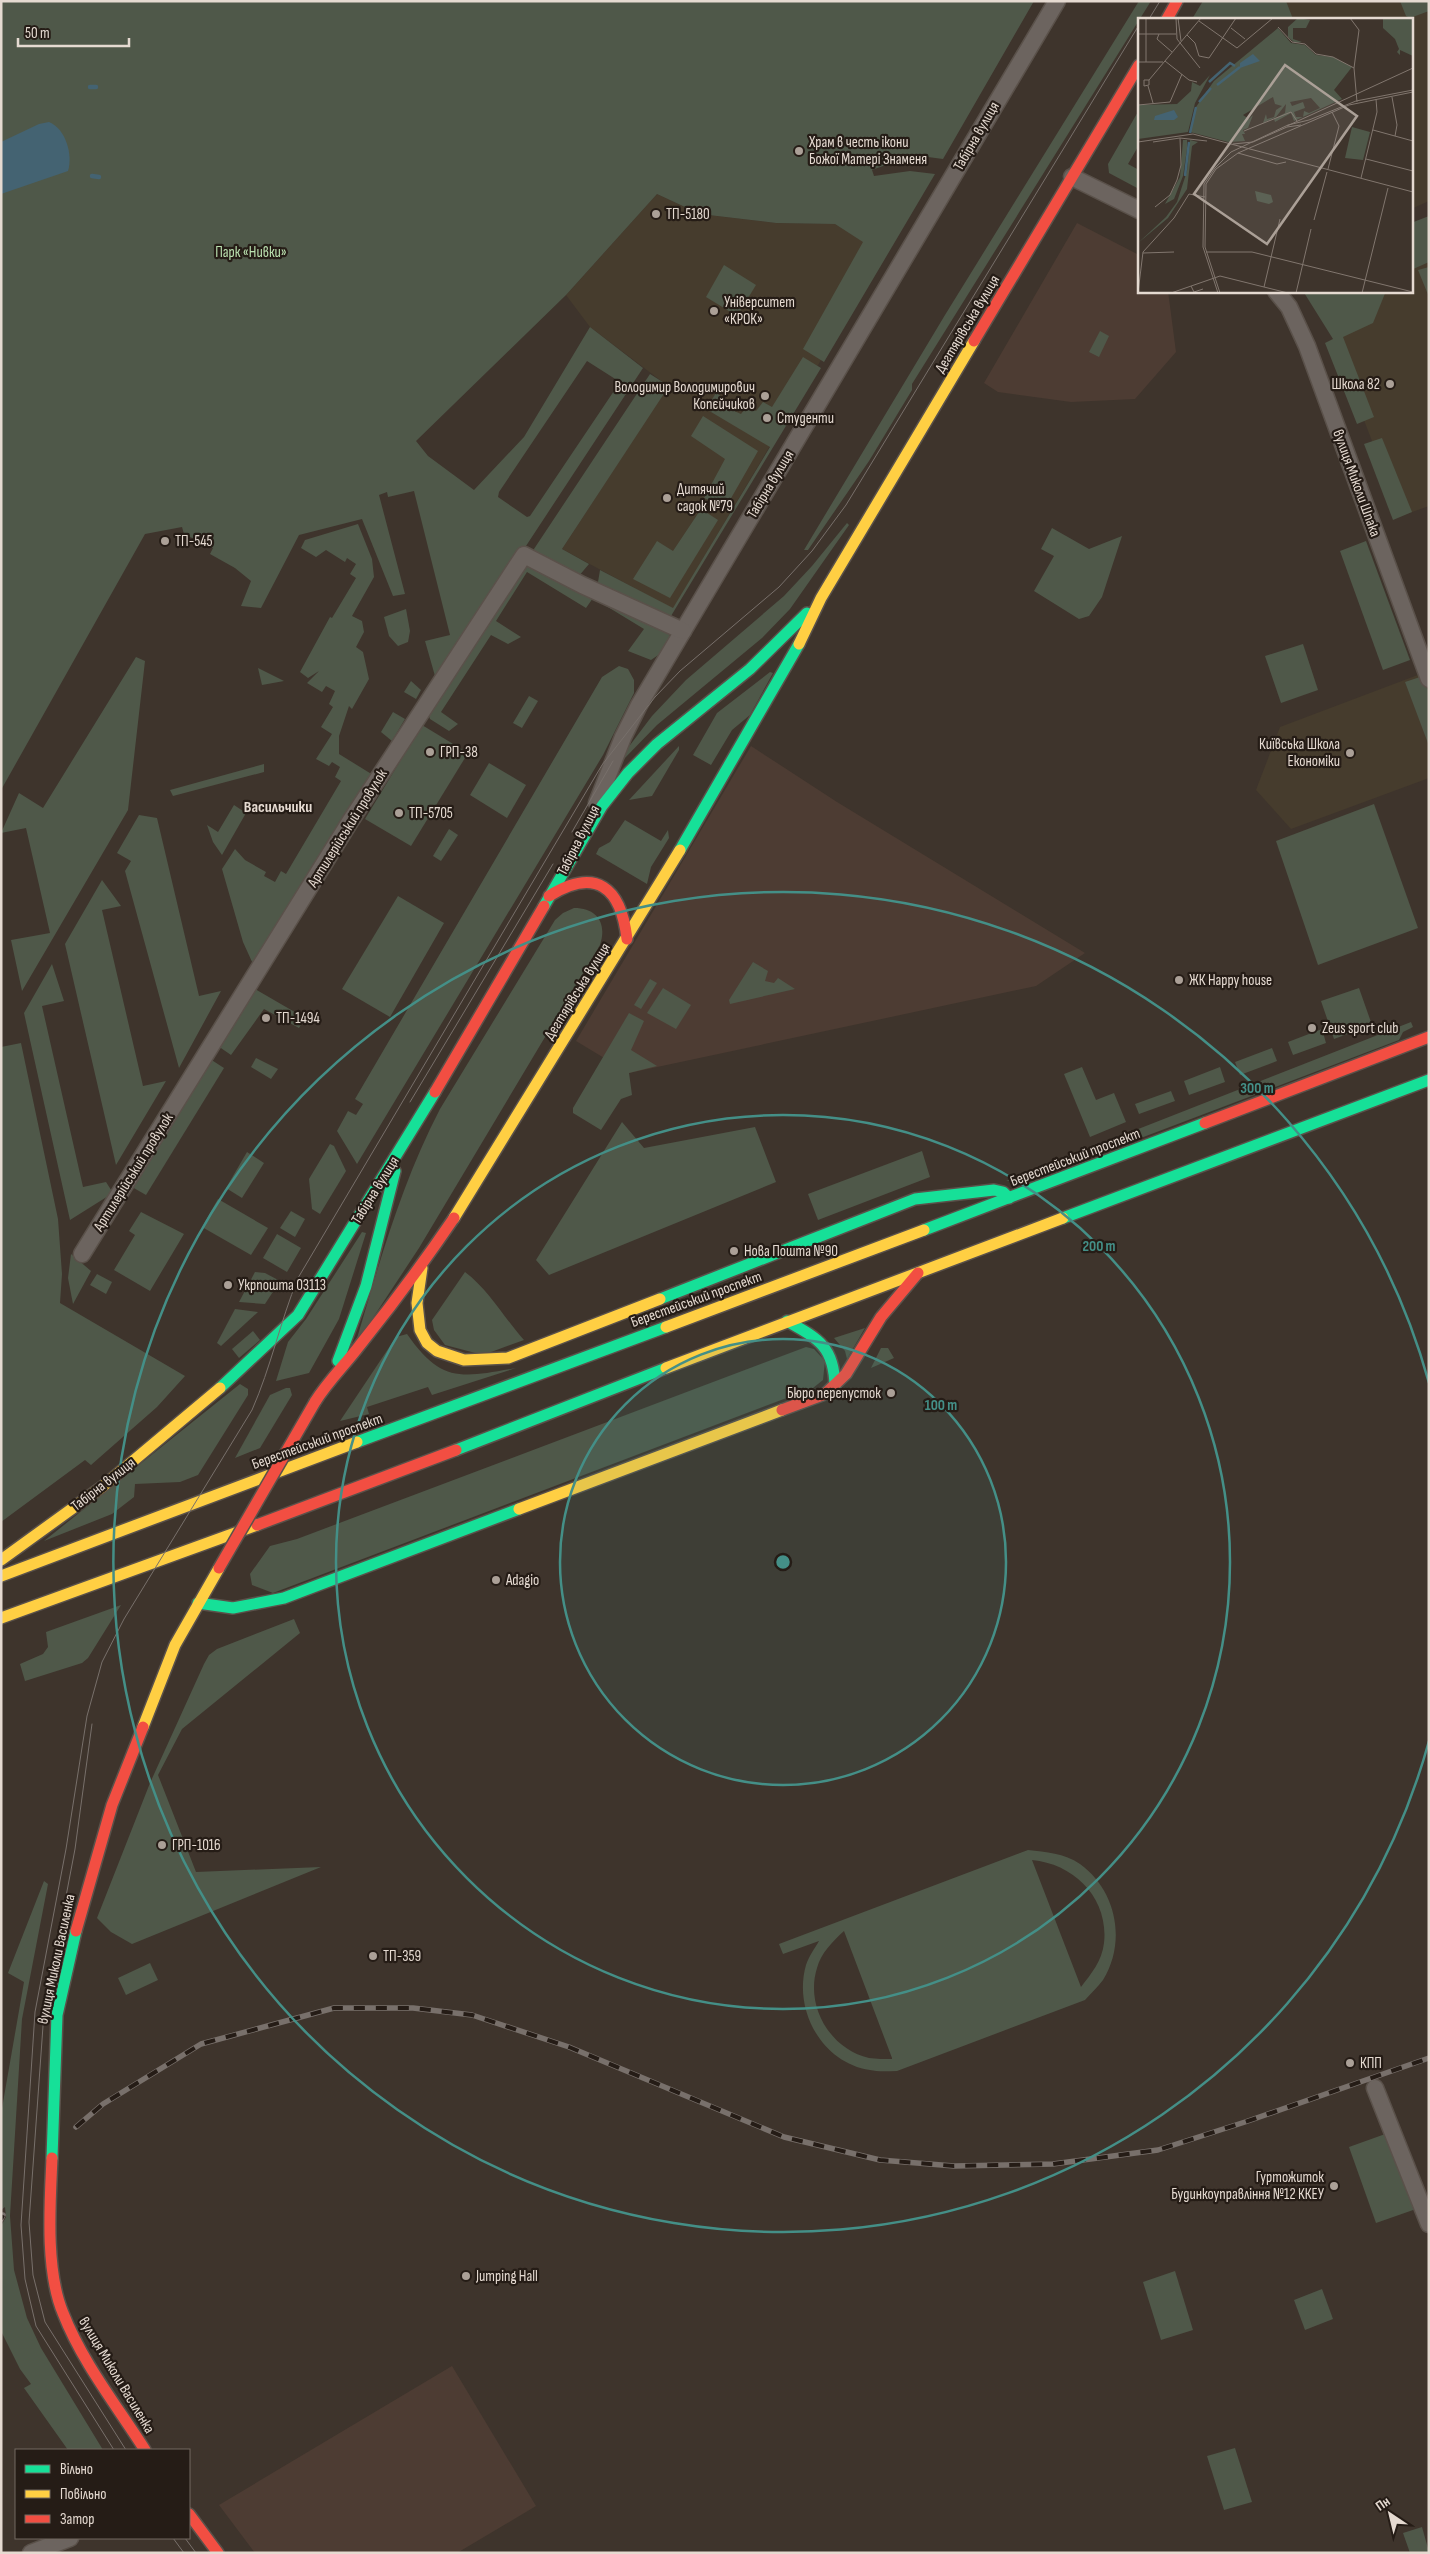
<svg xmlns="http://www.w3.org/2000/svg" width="1430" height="2554" viewBox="0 0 1430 2554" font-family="'Sofia Sans Condensed',sans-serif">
<rect width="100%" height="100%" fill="#3e342c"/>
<g fill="#4d3c33">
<path d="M1077,223L1139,255V291H1168L1176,352L1135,399L1071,402L998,392L984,383Z"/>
<path d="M751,746L837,802L1085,953L1036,986L629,1073L576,1041Z"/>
<path d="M452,2366L536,2506L457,2553H255L219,2505Z"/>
</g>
<g fill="#463c2d">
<path d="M1203,1H1429V201L1411,209V19H1192Z"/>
<path d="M657,194L700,214L776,223L835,224L884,254L673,609L562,549L668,386L590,327L566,295Z"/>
<path d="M1429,216V506L1401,516L1333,340L1367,291H1411V228Z"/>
<path d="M1423,673L1429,689V778L1291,829L1256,790L1280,727Z"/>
</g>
<g fill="#4f5849" fill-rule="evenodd">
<path d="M1,1H1034L943,159L913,155L872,170L874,176L910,171L935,174L824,362L803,349L863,242L835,224L776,223L700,214L657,194L566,295L416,441L428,456L474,490L524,437L590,327L643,368L524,549L435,676L425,641L450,635L414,491L388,497L387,492L379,495L405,594L393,596L362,519L299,535L261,608L241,606L251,581L235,568L210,554L213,548L184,534L182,527L145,534L1,790ZM587,361L620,382L530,516L527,517L498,497L499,492Z"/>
<path d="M1139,1H1151L912,384V390L869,461L808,550H804L945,315Z"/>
<path d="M1203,1H1286L1293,19H1192Z"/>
<path d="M1400,1H1429V11L1410,18L1406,16Z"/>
<path d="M1139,110V145L1128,164L1139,170V189L1109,173L1108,164Z"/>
<path d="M1429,216V262L1411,270V223Z"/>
<path d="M724,265L756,285L737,316L706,297Z"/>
<path d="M1429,267V297L1418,270Z"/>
<path d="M1303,291H1386L1373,323L1343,337L1374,417L1357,424L1325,343L1333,339Z"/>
<path d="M1100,331L1109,336L1099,357L1089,352Z"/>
<path d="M803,357L821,368L671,616L667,617L597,588L600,570L673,608L770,447L706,409L716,393L734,404L732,410L741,414L747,406L756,411L763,402L772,407Z"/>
<path d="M650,374L669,386L562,549L589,564L578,577L536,557L534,549Z"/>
<path d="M703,416L758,451L726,507L704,498L725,459L691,436Z"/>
<path d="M1382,438L1412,512L1393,520L1364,444Z"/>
<path d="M701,509L718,520L670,598L633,579L657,541L673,551Z"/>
<path d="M847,523L849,525L790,609L762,638L657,725L623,760L621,757L652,716L686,680L784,596L812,566Z"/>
<path d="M358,524L372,559L374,577L352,616L362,621L364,632L356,647L363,652L369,679L352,709L349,706L339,736V754L373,775L253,964L243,942L222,869L235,849L245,860L266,872L264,876L275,882L281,871L286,874L341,781L335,777L340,767L332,762L329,766L316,759L332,734L321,727L333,707L329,704L335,691L326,686L322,692L307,683L319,671L308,678L300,672L330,617L332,618L356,578L350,574L356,564L347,558L345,562L326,550L316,557L301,548L305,540Z"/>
<path d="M1052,528L1089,549L1122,536L1102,597L1089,616L1079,619L1034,591L1054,556L1041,549Z"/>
<path d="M1366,541L1410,660L1383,670L1340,551Z"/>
<path d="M524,562L669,630C671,645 664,652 651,660L628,651L644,629L593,598L586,608L527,572L496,621L521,637L508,644L491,635L441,712L458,724L449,731L430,719L428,713Z"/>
<path d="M406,609L410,631L408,642L398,646L389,636L384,617Z"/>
<path d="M1303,644L1318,690L1281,703L1265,656Z"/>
<path d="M136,657L145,661L128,810L22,991L11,940L50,933L26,828L1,833L19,793L43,808Z"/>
<path d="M619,666L628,669L634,680V693L603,755L357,1164L337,1131L348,1111L356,1115L363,1104L355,1099L602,677Z"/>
<path d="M258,668L284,681L262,685Z"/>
<path d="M770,672L773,673L750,715L732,730L711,765L693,755L717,713Z"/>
<path d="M1423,676L1429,692V746L1405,682Z"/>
<path d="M411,681L421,690L416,699L404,692Z"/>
<path d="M529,696L538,701L522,728L513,723Z"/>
<path d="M393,712L405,719L392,741L381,732Z"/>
<path d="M422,725L468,753L411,846L365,819Z"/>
<path d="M679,746V750L652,796L629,800Z"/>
<path d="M489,763L526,785L507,818L470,795Z"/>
<path d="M264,764V772L173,796L170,790Z"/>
<path d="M1374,804L1418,928L1318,965L1276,841Z"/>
<path d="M234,805L246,813L222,855L213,842L207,825L218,832Z"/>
<path d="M139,815L157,818L199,996L221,991L179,1068L125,871L131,861L117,853Z"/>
<path d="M625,820L661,841L668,830L669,838L651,867L647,884L596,854L599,848L610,842Z"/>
<path d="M449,829L458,835L441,861L433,856Z"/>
<path d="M102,880L121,906L102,910L143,1086L166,1081L116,1165L65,944Z"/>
<path d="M398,896L444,923L390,1017L342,989Z"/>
<path d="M574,908C598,908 607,924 600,945L419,1248L355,1345C379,1264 401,1184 440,1109L555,920L563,913Z"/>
<path d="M753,962L768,971L765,981L774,983L778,978L795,989L730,1004L729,1000Z"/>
<path d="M52,964L64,1001L42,1006L83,1187L106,1182L113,1193L70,1220L24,1013Z"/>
<path d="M650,979L657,983L641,1009L634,1005Z"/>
<path d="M663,988L691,1005L676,1029L647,1013Z"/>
<path d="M1359,988L1372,1025L1334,1039L1321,1001Z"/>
<path d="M255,989L305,1018L299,1028L264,1009L231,1055L218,1046Z"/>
<path d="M629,1013L644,1021L631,1050L657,1066L629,1073L632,1095L621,1099L601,1130L573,1113V1108Z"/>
<path d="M1411,1022L1413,1027L1403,1032L1399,1040L1030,1180L1006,1181Z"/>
<path d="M1322,1029L1326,1043L1293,1055L1288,1042Z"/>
<path d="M21,1043L58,1219L62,1274L60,1303L185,1376L157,1407L91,1465L85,1460L1,1522V1047Z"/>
<path d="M1272,1048L1277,1061L1240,1075L1235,1062Z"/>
<path d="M256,1058L278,1069L271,1079L251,1067Z"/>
<path d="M210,1059L224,1068L146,1195L132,1187Z"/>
<path d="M1082,1067L1096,1100L1114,1093L1126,1122L1090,1137L1064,1074Z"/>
<path d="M1220,1067L1225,1082L1189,1095L1184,1081Z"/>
<path d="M1171,1091L1175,1101L1139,1114L1135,1104Z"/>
<path d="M622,1122L644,1148L755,1127L776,1182L549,1275L536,1260Z"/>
<path d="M330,1144L334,1146L346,1171L320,1214L312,1209L309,1179Z"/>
<path d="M922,1151L930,1177L818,1220L808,1194Z"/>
<path d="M247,1152L264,1163L242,1198L226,1188Z"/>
<path d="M218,1199L268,1228L251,1255L202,1227Z"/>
<path d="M291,1211L305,1219L295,1237L280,1228Z"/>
<path d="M141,1212L184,1234L150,1291L114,1270L135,1235L129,1231Z"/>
<path d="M362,1232L366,1233L339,1319L309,1373L276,1381L288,1342L306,1319Z"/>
<path d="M277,1234L301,1248L287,1272L263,1258Z"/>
<path d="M71,1254L91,1271L73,1304L68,1278Z"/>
<path d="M255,1272L265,1273L280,1281L265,1304L239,1302Z"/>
<path d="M465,1272C489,1290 504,1318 524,1340L483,1355L445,1345L434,1330L432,1320Z"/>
<path d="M97,1274L112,1282L106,1294L90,1285Z"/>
<path d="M235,1309L258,1312L221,1346L217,1343Z"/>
<path d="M865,1328L847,1359L845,1351L834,1338Z"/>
<path d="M253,1331L260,1340L239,1358L232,1349Z"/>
<path d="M407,1334C441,1383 461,1378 516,1368L432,1395L428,1387L367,1407L369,1414L340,1421L396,1337Z"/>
<path d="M806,1347L814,1349L825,1361L823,1380L813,1388L273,1593L252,1585L250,1574L270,1546L297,1539Z"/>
<path d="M881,1348H888L894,1358L871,1368Z"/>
<path d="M240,1384L248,1389V1395L198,1475L180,1482L135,1484L134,1497L112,1514L44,1541Z"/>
<path d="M286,1388H290L292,1395L260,1448L235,1458L270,1395Z"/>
<path d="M121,1605L88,1658L82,1663L25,1681L20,1664L43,1654L48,1647L46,1632Z"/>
<path d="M294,1619L300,1633L182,1729L158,1775L196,1872L321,1867L132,1944L111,1932L97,1918L150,1783L204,1664L209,1655L217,1649Z"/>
<path d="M1028,1850C1046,1852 1064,1853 1080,1864C1116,1890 1127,1941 1103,1980C1098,1987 1091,1993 1085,2000L897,2071C888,2071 878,2072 870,2070C822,2063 793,2010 806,1965C809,1956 815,1948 819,1941L783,1954L779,1944ZM1032,1860C1075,1864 1109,1899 1104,1943C1102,1961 1091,1974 1081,1987ZM844,1931L892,2058V2059C885,2059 876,2059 869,2058C830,2049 805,2006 817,1968C821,1953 833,1941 844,1931Z"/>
<path d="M44,1881L48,1884L22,2019L10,2216L14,2270L27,2318L41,2348L103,2450H68L24,2388L31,2384L20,2369L1,2331V2226L6,2217L5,2207L1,2210V2114L24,1982L8,1973Z"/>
<path d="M150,1963L158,1980L126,1995L118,1978Z"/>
<path d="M1388,2133L1416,2209L1376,2223L1349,2147Z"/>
<path d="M1175,2271L1193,2330L1161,2340L1143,2282Z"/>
<path d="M1322,2289L1333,2319L1305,2330L1294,2300Z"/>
<path d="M1235,2448L1252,2502L1224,2510L1207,2456Z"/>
<path d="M1422,2527L1429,2552L1410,2553L1403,2533Z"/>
</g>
<path fill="#446372" d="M49,122C66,129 73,155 68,171L1,194V142L39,124Z"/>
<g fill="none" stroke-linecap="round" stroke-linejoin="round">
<g stroke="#446372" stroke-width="4.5">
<path d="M90,87H96"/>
<path d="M92,176L99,177"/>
</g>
<defs>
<g id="street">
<path d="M1072,177L1139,210"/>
<path d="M1276,291L1289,307L1307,346L1429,679"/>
<path d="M597,803L623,737L639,705L1057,1"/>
<path d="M82,1254L351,820L524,555L582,585L683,631"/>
<path d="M1375,2088L1429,2224"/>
<path d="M31,2553L70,2538"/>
</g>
<g id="fast">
<path d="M680,850L799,644"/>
<path d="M544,906L602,806L628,773L657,744L750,669L807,613"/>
<path d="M1063,1218L1429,1080"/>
<path d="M924,1230L1205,1123"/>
<path d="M660,1299L915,1199L994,1190L1003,1192L1009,1198"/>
<path d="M787,1321C819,1339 834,1347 835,1386"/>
<path d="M338,1361L366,1286L395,1171"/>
<path d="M220,1388L298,1315L435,1092"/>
<path d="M357,1442L666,1327"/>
<path d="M456,1450L666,1368"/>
<path d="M198,1603L233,1608L284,1598L519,1509"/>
<path d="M52,2158L57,2015L76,1931"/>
</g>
<g id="slow">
<path d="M799,644L821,598L974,341"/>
<path d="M454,1218L680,850"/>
<path d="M422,1268L417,1303L420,1330L427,1343L437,1351L464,1360L508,1358L660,1299"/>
<path d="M666,1327L924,1230"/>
<path d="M666,1368L1063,1218"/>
<path d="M519,1509L782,1410"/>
<path d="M1,1560L102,1487L220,1388"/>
<path d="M1,1576L357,1442"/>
<path d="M1,1618L257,1525"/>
<path d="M143,1727L175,1645L219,1568"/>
</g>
<g id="jam">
<path d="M1167,19L1177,1"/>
<path d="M974,341L1139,65"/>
<path d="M549,896C596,867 621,887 627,939"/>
<path d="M435,1092L544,906"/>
<path d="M1205,1123L1429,1037"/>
<path d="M315,1402C328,1381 345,1365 360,1345C393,1304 424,1262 454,1218"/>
<path d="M782,1410L825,1394L846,1374L881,1317L918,1273"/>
<path d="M257,1525L456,1450"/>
<path d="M76,1931L112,1805L143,1727"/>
<path d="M52,2158C50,2203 45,2270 63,2313C82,2362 117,2406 145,2450"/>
<path d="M189,2514L218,2553"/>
</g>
</defs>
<use href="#street" stroke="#5a514a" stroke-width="19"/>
<use href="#fast" stroke="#5a514a" stroke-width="14"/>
<use href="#slow" stroke="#5a514a" stroke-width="14"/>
<use href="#jam" stroke="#5a514a" stroke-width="14"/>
<use href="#street" stroke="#6c645f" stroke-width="16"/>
<use href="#fast" stroke="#16e098" stroke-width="11"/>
<use href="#slow" stroke="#ffcf43" stroke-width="11"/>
<use href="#jam" stroke="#f24e42" stroke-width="11"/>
<g stroke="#78706b" stroke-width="1">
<path d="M1149,19L1160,1"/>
<path d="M572,832L613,761"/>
<path d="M410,1102L553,864"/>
<path d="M92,1724L75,1849L44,2012L29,2222L33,2275L45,2322L126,2450"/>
<path d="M114,2450L36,2326L25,2279L21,2225L35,2012L66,1849L87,1716L102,1662L124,1619L252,1410C271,1367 280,1322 298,1278L602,765L655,697L680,671L779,587L812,551L846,505L1139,25"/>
<path d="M173,2538L184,2553"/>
<path d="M185,2538L196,2553"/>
</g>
<defs>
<g id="rail">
<path d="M76,2127L103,2104L201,2044L334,2008H413L472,2015L569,2047L784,2137L880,2160L954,2166L1053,2164L1158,2150L1245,2122L1429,2058"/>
<path d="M1,2219L3,2215"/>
</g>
</defs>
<use href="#rail" stroke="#78706b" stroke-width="5.5"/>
<use href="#rail" stroke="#251c16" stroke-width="4" stroke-dasharray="11" stroke-linecap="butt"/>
<defs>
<path id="jam-bridge" d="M219,1568L315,1402"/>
</defs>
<use href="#jam-bridge" stroke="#5a514a" stroke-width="14" stroke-linecap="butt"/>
<use href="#jam-bridge" stroke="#f24e42" stroke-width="11"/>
</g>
<circle cx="783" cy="1562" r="223" fill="#448f87" fill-opacity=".12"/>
<g fill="none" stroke="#448f87" stroke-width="2.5">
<circle cx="783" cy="1562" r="223"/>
<circle cx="783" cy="1562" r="447"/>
<path d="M1429 1741A670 670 0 1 1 1429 1383"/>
</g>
<g fill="#aba097" stroke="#251c16" stroke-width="2">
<circle cx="799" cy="151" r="5"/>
<circle cx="656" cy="214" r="5"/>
<circle cx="714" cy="311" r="5"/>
<circle cx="1390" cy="384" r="5"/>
<circle cx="765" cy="396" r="5"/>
<circle cx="767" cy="418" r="5"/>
<circle cx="667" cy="498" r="5"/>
<circle cx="165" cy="541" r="5"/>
<circle cx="430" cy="752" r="5"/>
<circle cx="1350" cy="753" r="5"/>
<circle cx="399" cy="813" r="5"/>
<circle cx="1179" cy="980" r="5"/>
<circle cx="266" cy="1018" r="5"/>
<circle cx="1312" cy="1028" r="5"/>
<circle cx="734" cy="1251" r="5"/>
<circle cx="228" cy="1285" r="5"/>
<circle cx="891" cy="1393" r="5"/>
<circle cx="496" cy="1580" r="5"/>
<circle cx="162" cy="1845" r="5"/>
<circle cx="373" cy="1956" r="5"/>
<circle cx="1350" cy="2063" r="5"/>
<circle cx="1334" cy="2186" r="5"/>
<circle cx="466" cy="2276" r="5"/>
</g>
<g text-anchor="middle" stroke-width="4.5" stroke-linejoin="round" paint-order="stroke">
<g font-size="15" fill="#e5dad1" stroke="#251c16">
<text transform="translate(976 136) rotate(-60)" y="5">Табірна вулиця</text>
<text transform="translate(967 324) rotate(-59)" y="5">Дегтярівська вулиця</text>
<text transform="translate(1357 483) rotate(70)" y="5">вулиця Миколи Шпака</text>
<text transform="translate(770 484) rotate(-59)" y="5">Табірна вулиця</text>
<text transform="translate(347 828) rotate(-58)" y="5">Артилерійський провулок</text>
<text transform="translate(578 840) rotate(-63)" y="5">Табірна вулиця</text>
<text transform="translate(577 991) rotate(-58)" y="5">Дегтярівська вулиця</text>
<text transform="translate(1075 1157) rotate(-21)" y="5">Берестейський проспект</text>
<text transform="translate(133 1172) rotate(-58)" y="5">Артилерійський провулок</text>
<text transform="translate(375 1190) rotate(-58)" y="5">Табірна вулиця</text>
<text transform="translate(696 1299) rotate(-20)" y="5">Берестейський проспект</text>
<text transform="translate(317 1441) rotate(-20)" y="5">Берестейський проспект</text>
<text transform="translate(103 1484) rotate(-38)" y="5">Табірна вулиця</text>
<text transform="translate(56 1959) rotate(-78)" y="5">вулиця Миколи Василенка</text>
<text transform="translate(117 2375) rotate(59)" y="5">вулиця Миколи Василенка</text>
</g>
<g font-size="15" fill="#e5dad1" stroke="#251c16" text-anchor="start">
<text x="809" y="147">Храм в честь ікони<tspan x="809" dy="17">Божої Матері Знаменя</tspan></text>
<text x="666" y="219">ТП-5180</text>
<text x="724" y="307">Університет<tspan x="724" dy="17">«КРОК»</tspan></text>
<text x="1380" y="389" text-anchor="end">Школа 82</text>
<text x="755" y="392" text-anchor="end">Володимир Володимирович<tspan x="755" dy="17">Копєйчиков</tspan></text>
<text x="777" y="423">Студенти</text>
<text x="677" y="494">Дитячий<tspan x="677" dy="17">садок №79</tspan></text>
<text x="175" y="546">ТП-545</text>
<text x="1340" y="749" text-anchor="end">Київська Школа<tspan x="1340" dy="17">Економіки</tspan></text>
<text x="440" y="757">ГРП-38</text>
<text x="409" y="818">ТП-5705</text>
<text x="1189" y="985">ЖК Happy house</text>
<text x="276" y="1023">ТП-1494</text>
<text x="1322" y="1033">Zeus sport club</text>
<text x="744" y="1256">Нова Пошта №90</text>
<text x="238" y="1290">Укрпошта 03113</text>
<text x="881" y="1398" text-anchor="end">Бюро перепусток</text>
<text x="506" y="1585">Adagio</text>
<text x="172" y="1850">ГРП-1016</text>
<text x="383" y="1961">ТП-359</text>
<text x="1360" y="2068">КПП</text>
<text x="1324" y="2182" text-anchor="end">Гуртожиток<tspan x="1324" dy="17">Будинкоуправління №12 ККЕУ</tspan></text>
<text x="476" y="2281">Jumping Hall</text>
</g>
<g font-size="15" fill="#bae0af" stroke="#251c16">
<text x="251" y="257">Парк «Нивки»</text>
</g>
<g font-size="16" font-weight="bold" fill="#e5dad1" stroke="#251c16">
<text x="278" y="812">Васильчики</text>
</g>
</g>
<g transform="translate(1138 18)">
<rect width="275" height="275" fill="#3e342c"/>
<path d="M160,0L172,2L168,10H155V21L164,24L157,25L150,19V9ZM245,0H275V38L262,32V37L259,34L261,31L257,21L245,10ZM140,10L153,25L167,27L178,37L195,39L214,49L196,72L204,81L156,103L153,95L137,104L136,101L147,95L148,86L138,99L125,105L128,96L129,101L136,99L138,92L144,88L137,86L135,79L105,97L111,101L115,97L110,110L105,112L107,116H104L107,123L90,124L52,114L58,89L76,63ZM173,80L182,90L171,95L166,93L165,99H158L156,94L167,90L165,84L154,88L152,84ZM72,57L57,85L50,114L0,121V87L39,86L53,73L54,64L62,68ZM214,109L232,114L225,142L207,140ZM45,122H49V131L45,158L36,181L27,186L42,159ZM52,122L60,124L54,128L49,171L30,200L0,225L28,199L39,184L49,153ZM117,173L133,177L135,184L131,186L119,183Z" fill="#4f5849" fill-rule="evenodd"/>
<path d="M115,36L122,43L102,50V45ZM36,92L40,99L36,102H16L17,98Z" fill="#446372"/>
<path fill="none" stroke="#446372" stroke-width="2.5" d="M71,64L92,45L97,48M79,67L102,49M61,84L73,70M52,115L58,89M47,158L51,124"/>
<path fill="none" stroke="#81766e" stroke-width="1" d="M8,0V44M38,0L39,21L62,50M40,0L43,23M212,0L221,12L216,50L219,84M61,3L99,30L135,0M140,9L154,24L167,26L178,36L195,39L216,50M93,10L107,21M0,16H38M21,16L19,21L34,34M49,17L57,25L61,38L71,40L98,0M27,43L51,62L59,64M0,44H25M11,62V67L6,68V62H11L63,0M10,68L15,85M254,79L259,107L257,118M0,87L32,84L44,56M149,108L275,50M235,112L275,123M106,113L153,94L159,103M0,124L55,116L275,174M15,124L42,120L69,123M95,126L115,124L149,109L163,107M100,135L139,146L148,144M228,141L275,153M190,151L201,108L194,94M223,160L239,94L238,81M17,189L32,177L39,162L43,147L42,120M176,202L189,154M68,234H114L275,274M5,235L36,234M53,268L56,274L65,271M126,269L142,201M0,275L5,234L36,200L51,176L67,179M33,275L82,258L150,275M80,275L65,229L66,166L77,150L93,134L150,107L171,102L218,83L275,72M82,275L67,229L68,166L78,151L100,135L211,87L275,74M158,275L173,211M224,275L250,170"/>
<path fill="#aba097" fill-opacity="0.15" stroke="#aba097" stroke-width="2.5" d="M147,47L219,98L129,226L56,176Z"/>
<rect width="275" height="275" fill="none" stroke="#e5dad1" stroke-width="2.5"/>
</g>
<circle cx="783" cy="1562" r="8" fill="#448f87" stroke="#251c16" stroke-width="2.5"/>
<g font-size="15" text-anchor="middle" font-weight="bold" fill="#448f87" stroke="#251c16" stroke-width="4.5" stroke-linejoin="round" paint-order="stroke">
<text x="1257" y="1093">300 m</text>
<text x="1099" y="1251">200 m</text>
<text x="941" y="1410">100 m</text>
</g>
<rect width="1430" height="2554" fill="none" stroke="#e5dad1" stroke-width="5"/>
<rect x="15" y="2449" width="175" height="90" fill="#251c16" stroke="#726861"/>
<rect x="25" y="2465" width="25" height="8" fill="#16e098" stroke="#726861"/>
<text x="60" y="2474" font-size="15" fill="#e5dad1">Вільно</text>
<rect x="25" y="2490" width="25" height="8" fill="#ffcf43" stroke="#726861"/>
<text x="60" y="2499" font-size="15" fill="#e5dad1">Повільно</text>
<rect x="25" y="2515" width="25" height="8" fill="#f24e42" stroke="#726861"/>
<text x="60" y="2524" font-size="15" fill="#e5dad1">Затор</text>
<g transform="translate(1390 2514) rotate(325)" stroke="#251c16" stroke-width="4" paint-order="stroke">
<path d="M0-4L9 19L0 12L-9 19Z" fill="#e5dad1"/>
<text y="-8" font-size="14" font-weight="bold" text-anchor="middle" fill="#e5dad1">Пн</text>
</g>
<path d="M18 38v8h111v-8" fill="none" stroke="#e5dad1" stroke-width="2.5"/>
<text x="25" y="38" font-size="15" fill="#e5dad1" stroke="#251c16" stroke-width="4" paint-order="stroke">50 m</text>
</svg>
